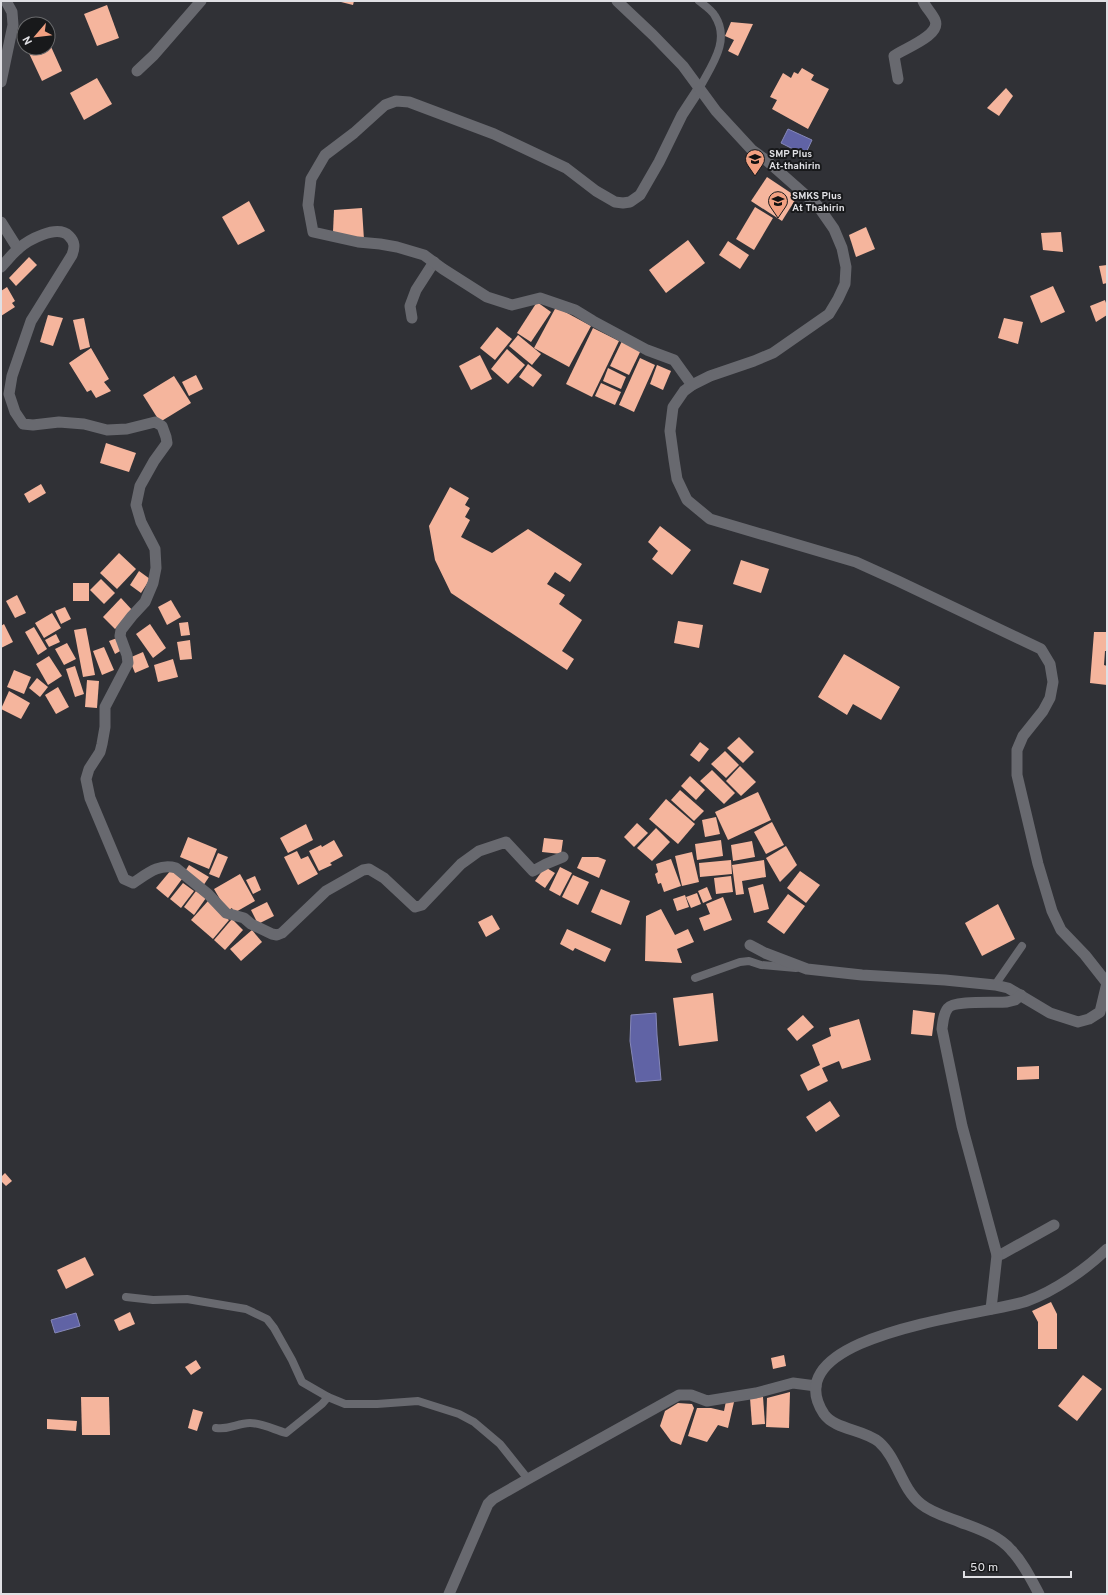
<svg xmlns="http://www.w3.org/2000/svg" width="1108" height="1595" viewBox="0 0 1108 1595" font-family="Overpass,sans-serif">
<rect width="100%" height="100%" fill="#303136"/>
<g fill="#6063a5" stroke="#8688b8">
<path d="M788,129L812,140L805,155L781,143Z"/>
<path d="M656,1013L657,1035L661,1080L636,1082L630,1041L631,1015Z"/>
<path d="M76,1313L80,1326L55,1333L51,1320Z"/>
</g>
<g fill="#f5b59d">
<path d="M337,1H354L353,5Z"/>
<path d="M107,5L119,38L97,46L84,14Z"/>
<path d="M731,22L753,24L738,56L728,51L734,40L725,36Z"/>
<path d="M48,40L62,71L42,81L27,49L48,48Z"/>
<path d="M802,68L814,75L811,80L829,89L808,129L772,109L777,100L770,97L783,73L791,78L794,72L798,74Z"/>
<path d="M97,78L112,104L84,120L70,93Z"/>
<path d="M1006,88L1013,96L999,116L987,108Z"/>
<path d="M767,177L797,197L782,221L751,201Z"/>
<path d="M249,201L265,231L238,245L222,217Z"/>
<path d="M755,207L773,218L754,250L736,239Z"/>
<path d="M362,208L364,240L333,232L334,210Z"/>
<path d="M866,227L875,249L856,257L849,235Z"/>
<path d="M1061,232L1063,252L1043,250L1041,233Z"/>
<path d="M688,240L705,263L666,293L649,270Z"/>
<path d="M728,241L749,255L740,269L719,255Z"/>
<path d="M29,257L37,265L16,286L9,278Z"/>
<path d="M1107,265V283L1103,284L1099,266Z"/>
<path d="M1053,286L1065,312L1041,323L1030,296Z"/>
<path d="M7,287L15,301L12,303L15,307L1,316V291Z"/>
<path d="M1105,300L1107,306V315L1096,322L1090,306Z"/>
<path d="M537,302L551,312L531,342L517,333Z"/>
<path d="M556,307L591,326L569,367L534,348Z"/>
<path d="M48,315L63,318L53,346L40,342Z"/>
<path d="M84,318L90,347L80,350L73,320Z"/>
<path d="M1004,318L1023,322L1018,344L998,338Z"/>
<path d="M497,327L512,339L495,360L480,348Z"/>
<path d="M593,328L619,341L592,397L566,384Z"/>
<path d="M518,335L541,354L532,365L509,346Z"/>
<path d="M622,341L641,350L629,375L610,366Z"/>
<path d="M91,348L109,379L104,382L111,391L96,398L91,390L87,392L69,363Z"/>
<path d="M507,349L525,365L508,384L491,369Z"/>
<path d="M480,355L492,379L471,390L459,366Z"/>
<path d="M640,358L655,365L634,412L619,405Z"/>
<path d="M528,364L542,375L533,387L519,377Z"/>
<path d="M657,365L671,371L663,390L650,384Z"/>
<path d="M608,368L626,377L621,389L603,381Z"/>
<path d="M196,375L203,389L189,396L182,382Z"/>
<path d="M174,376L191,403L160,422L143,395Z"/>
<path d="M601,383L621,392L615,405L595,396Z"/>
<path d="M106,443L136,453L129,472L100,463Z"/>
<path d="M41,484L46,493L29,503L24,494Z"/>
<path d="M450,487L469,498L465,505L470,508L465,517L470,520L461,537L492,553L528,529L582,564L570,582L555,572L547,584L565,595L559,604L582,620L562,651L574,659L567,670L451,593L435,560L429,526Z"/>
<path d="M660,526L691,550L672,575L652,559L658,551L648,542Z"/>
<path d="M119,553L136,569L117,589L100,573Z"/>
<path d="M741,560L769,569L761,593L733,584Z"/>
<path d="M139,571L150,579L141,593L130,585Z"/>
<path d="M101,579L115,593L104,604L90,590Z"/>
<rect x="73" y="583" width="16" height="18"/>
<path d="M17,595L26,613L15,618L6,601Z"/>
<path d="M121,598L133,611L115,629L103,617Z"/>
<path d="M171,600L181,617L167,625L158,607Z"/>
<path d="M65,607L71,619L61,624L55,611Z"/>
<path d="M52,613L61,628L44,638L35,623Z"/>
<path d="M678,621L703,625L699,648L674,643Z"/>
<path d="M188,622L190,635L181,636L179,623Z"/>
<path d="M4,624L13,642L1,648V626Z"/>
<path d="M150,624L166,648L153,658L136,634Z"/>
<path d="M34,627L47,649L38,655L25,632Z"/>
<path d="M86,628L95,675L83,677L74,630Z"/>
<path d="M1094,632H1107V651H1105L1104,665L1107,666V685L1090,683Z"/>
<path d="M56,634L60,642L49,647L45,640Z"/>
<path d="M117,638L122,650L115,654L109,641Z"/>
<path d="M190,640L192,659L180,660L177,642Z"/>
<path d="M67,643L76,659L64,665L55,649Z"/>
<path d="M104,647L114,670L102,675L93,651Z"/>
<path d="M143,652L149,667L135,673L129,658Z"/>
<path d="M844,654L900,687L881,720L853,704L847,715L818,697Z"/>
<path d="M49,656L62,676L48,685L36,664Z"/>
<path d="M173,659L178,677L158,682L154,665Z"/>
<path d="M75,666L84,694L75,697L66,669Z"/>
<path d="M14,670L31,677L24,694L7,687Z"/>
<path d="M37,678L48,687L40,697L29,688Z"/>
<path d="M87,680L99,681L97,708L85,707Z"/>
<path d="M58,687L69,707L56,714L45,695Z"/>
<path d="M9,691L30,703L21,719L1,709Z"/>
<path d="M739,737L754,752L743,763L727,748Z"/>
<path d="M700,742L709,749L699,762L690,755Z"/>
<path d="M725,751L739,765L726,778L711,764Z"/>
<path d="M740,766L756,782L741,796L726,781Z"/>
<path d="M712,770L735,793L724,804L700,781Z"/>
<path d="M690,776L705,790L696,800L681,786Z"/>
<path d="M680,790L704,811L694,821L671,800Z"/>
<path d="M758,792L771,820L728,840L715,812Z"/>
<path d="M666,799L695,824L678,844L649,819Z"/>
<path d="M716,817L720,834L705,837L702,820Z"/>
<path d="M772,822L784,845L766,854L754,832Z"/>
<path d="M637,823L648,833L634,847L624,837Z"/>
<path d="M306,824L313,840L288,853L280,838Z"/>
<path d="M656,828L670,842L652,861L637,848Z"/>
<path d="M188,837L217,849L209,869L180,857Z"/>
<path d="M544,838L563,840L561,854L542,852Z"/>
<path d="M334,840L343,856L330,863L332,865L319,871L309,851L321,845L322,847Z"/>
<path d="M721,840L723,856L697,860L695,844Z"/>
<path d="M752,841L755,857L733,861L731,845Z"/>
<path d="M786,846L797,865L780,882L766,858Z"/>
<path d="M297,851L301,859L308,856L318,874L298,885L284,857Z"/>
<path d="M692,852L699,882L682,886L675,856Z"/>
<path d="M218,853L228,857L219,878L209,874Z"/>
<path d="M582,857H598L606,860L599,878L577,868Z"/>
<path d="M671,859L681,886L664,892L661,883L658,884L655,874L658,872L656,864Z"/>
<path d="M731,860L732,874L700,877L699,863Z"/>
<path d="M764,860L766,877L742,881L744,894L736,895L732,865Z"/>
<path d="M189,865L209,877L203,886L184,873Z"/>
<path d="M545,867L555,873L545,888L535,881Z"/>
<path d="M560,867L572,873L560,896L549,890Z"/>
<path d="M171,870L182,879L168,898L156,888Z"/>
<path d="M800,871L820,885L806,903L787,888Z"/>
<path d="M240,874L255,901L234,913L232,908L227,911L214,889Z"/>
<path d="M573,875L589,882L578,905L562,897Z"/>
<path d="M255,876L261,890L253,894L246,880Z"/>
<path d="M731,876L733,892L716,894L714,878Z"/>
<path d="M183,883L194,891L181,908L170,899Z"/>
<path d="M763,884L769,909L754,913L748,888Z"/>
<path d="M707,887L712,899L703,903L698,891Z"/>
<path d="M601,889L630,901L621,925L591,912Z"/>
<path d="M196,891L206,898L194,915L184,907Z"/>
<path d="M697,893L701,904L691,908L686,897Z"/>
<path d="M788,894L805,906L784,934L767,922Z"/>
<path d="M685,895L689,907L677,911L673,899Z"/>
<path d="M723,897L732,920L704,931L699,918L710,914L706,904Z"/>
<path d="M208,901L229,920L213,939L191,920Z"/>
<path d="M267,902L274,916L258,924L251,910Z"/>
<path d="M998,904L1015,939L982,956L965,923Z"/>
<path d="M661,909L675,935L688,929L694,942L677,949L682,963L645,961L646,916Z"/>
<path d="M492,915L500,929L486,937L478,922Z"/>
<path d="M232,919L243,930L225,950L214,940Z"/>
<path d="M567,929L611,949L605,962L575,948L573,951L560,944Z"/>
<path d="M252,930L262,942L241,961L230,949Z"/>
<path d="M713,993L718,1041L679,1046L673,998Z"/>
<path d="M913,1010L935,1013L932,1036L911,1034Z"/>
<path d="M803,1015L814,1027L797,1041L787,1029Z"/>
<path d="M859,1019L871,1060L842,1069L839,1061L822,1068L828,1081L808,1091L800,1075L820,1065L812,1045L831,1036L829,1028Z"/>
<path d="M1039,1066V1079L1017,1080V1067Z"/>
<path d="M830,1101L840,1116L816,1132L806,1117Z"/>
<path d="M5,1173L12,1181L6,1186L1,1181V1177Z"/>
<path d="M85,1257L94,1275L66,1289L57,1270Z"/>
<path d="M1051,1302L1057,1314V1349H1038V1322L1032,1311Z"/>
<path d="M130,1312L135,1324L119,1331L114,1320Z"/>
<path d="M784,1355L786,1366L773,1369L771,1358Z"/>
<path d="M196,1360L201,1368L191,1375L185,1367Z"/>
<path d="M1083,1375L1102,1389L1077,1421L1058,1406Z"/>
<path d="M790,1392L789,1428L766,1427L767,1398Z"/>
<path d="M81,1397H109L110,1435H82Z"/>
<path d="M763,1397L765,1424L752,1425L750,1398Z"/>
<path d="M726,1401L734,1402L728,1428L718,1425L707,1442L688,1436L697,1408H711L724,1411Z"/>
<path d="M678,1403L692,1404L694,1408L681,1445L671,1441L660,1426L665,1411Z"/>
<path d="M193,1409L203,1412L197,1431L188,1428Z"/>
<path d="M47,1419L77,1421L76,1431L47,1429Z"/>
</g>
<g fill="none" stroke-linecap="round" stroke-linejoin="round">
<g stroke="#68696f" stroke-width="8">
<path d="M699,1C704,5 712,10 715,16C731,41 711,66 699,89"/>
<path d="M695,978L740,962L749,961L761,965L796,968"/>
<path d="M995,985L1022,946"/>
<path d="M126,1297L153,1300L187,1299L246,1309L267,1319L274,1328L292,1360L302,1382L328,1397L345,1404H377L418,1401L459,1414L474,1422L500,1444L528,1479"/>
<path d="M216,1428C231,1430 237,1423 250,1423C262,1423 275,1430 286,1433L322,1404L328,1397"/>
</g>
<g stroke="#68696f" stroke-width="11">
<path d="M137,71L154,55L201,1"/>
<path d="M898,79L894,56C902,49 942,36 935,20C932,13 926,8 923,1"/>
<path d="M1,82L13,25L12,12L6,1"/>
<path d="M1,222L18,249"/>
<path d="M1,267C7,261 12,254 18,249C28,240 57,224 69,236C75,242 75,247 72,255L31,321L12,376L9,394L15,412L23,424L33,425L59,422L84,424L107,430L127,429L155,422L162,426L166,437L167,443L154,461L140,486L136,505L141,522L155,549L156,568L153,583L145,602L132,616L121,630L120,636L127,655L128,663L105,707V727L102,744L100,752L89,769L86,779L90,798L124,879L133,883C147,874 159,863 176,868L208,894L226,913L244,918L251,924L272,934L277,935L282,933L326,891L363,870L369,869L384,878L415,907L422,905L461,864L479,851L506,842L533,871L546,864L563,857"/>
<path d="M412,318L410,306L416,290L434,262"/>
<path d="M692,385L674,360L647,350L593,321L575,310L540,298L512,305L487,297L443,269L424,255L397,247L380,244L358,242L313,232L308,205L311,179L325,155L354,133L385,105L396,101L409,102L494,134L566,168L596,191L615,202L623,203L630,202L640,195L659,162L682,115L699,89"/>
<path d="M750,945L765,953L807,969L862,975L945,980L995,985L1008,988L1050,1013L1078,1022L1089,1019L1100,1012L1107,983"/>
<path d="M997,1255L1002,1254L1054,1225"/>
<path d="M991,1309L997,1255L962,1126L942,1029C943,1022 943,1014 948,1008C954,1000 995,1003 1007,1002L1015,1000L1021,995"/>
<path d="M449,1594L488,1504L493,1499L528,1479L679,1395H691L707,1401L756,1393L793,1383L816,1386"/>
</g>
<g stroke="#68696f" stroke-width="11">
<path d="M617,1L653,35L683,66L716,111L752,150L766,160L818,206L834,229L842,248L846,267L845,284L838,299L829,314L773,353L754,361L710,376L692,385L684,391L673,407L670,431L674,460L677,479L687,500L710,519L856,562L898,581L1041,649L1050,664L1053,682L1050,698L1043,711L1023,736L1017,750V775L1038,864L1052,911L1061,930L1085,955L1107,983"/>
<path d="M1039,1594C1031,1579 1023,1562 1011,1550C998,1535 978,1529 960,1522C947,1517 932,1513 921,1504C901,1488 898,1459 879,1442C864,1429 835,1430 824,1414C771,1333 988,1315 1027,1301C1055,1291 1086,1269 1107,1249"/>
</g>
</g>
<defs>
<symbol id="school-pin" viewBox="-11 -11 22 30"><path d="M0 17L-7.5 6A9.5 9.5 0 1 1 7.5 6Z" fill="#f2a081" stroke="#18191b"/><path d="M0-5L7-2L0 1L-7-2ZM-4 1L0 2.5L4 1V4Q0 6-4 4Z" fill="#111"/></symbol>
</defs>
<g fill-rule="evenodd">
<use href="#school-pin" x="744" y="148" width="22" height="30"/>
<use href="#school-pin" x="767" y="190" width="22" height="30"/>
</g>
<g text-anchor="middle" stroke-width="4" stroke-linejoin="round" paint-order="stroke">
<g font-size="10" font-weight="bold" fill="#e0e0e4" stroke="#18191b" text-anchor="start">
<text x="769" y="157">SMP Plus<tspan x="769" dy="12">At-thahirin</tspan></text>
<text x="792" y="199">SMKS Plus<tspan x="792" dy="12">At Thahirin</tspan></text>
</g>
</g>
<rect width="1108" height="1595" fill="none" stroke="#e0e0e4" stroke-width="4"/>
<g transform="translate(36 36) rotate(242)"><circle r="19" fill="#18191b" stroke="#68696b"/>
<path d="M0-3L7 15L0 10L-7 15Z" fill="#f2a081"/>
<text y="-6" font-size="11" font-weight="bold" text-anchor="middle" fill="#e0e0e4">N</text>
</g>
<path d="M964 1571v6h107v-6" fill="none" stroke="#e0e0e4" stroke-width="2"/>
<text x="970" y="1571" font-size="12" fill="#e0e0e4" stroke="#18191b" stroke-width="3" paint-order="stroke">50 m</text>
</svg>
